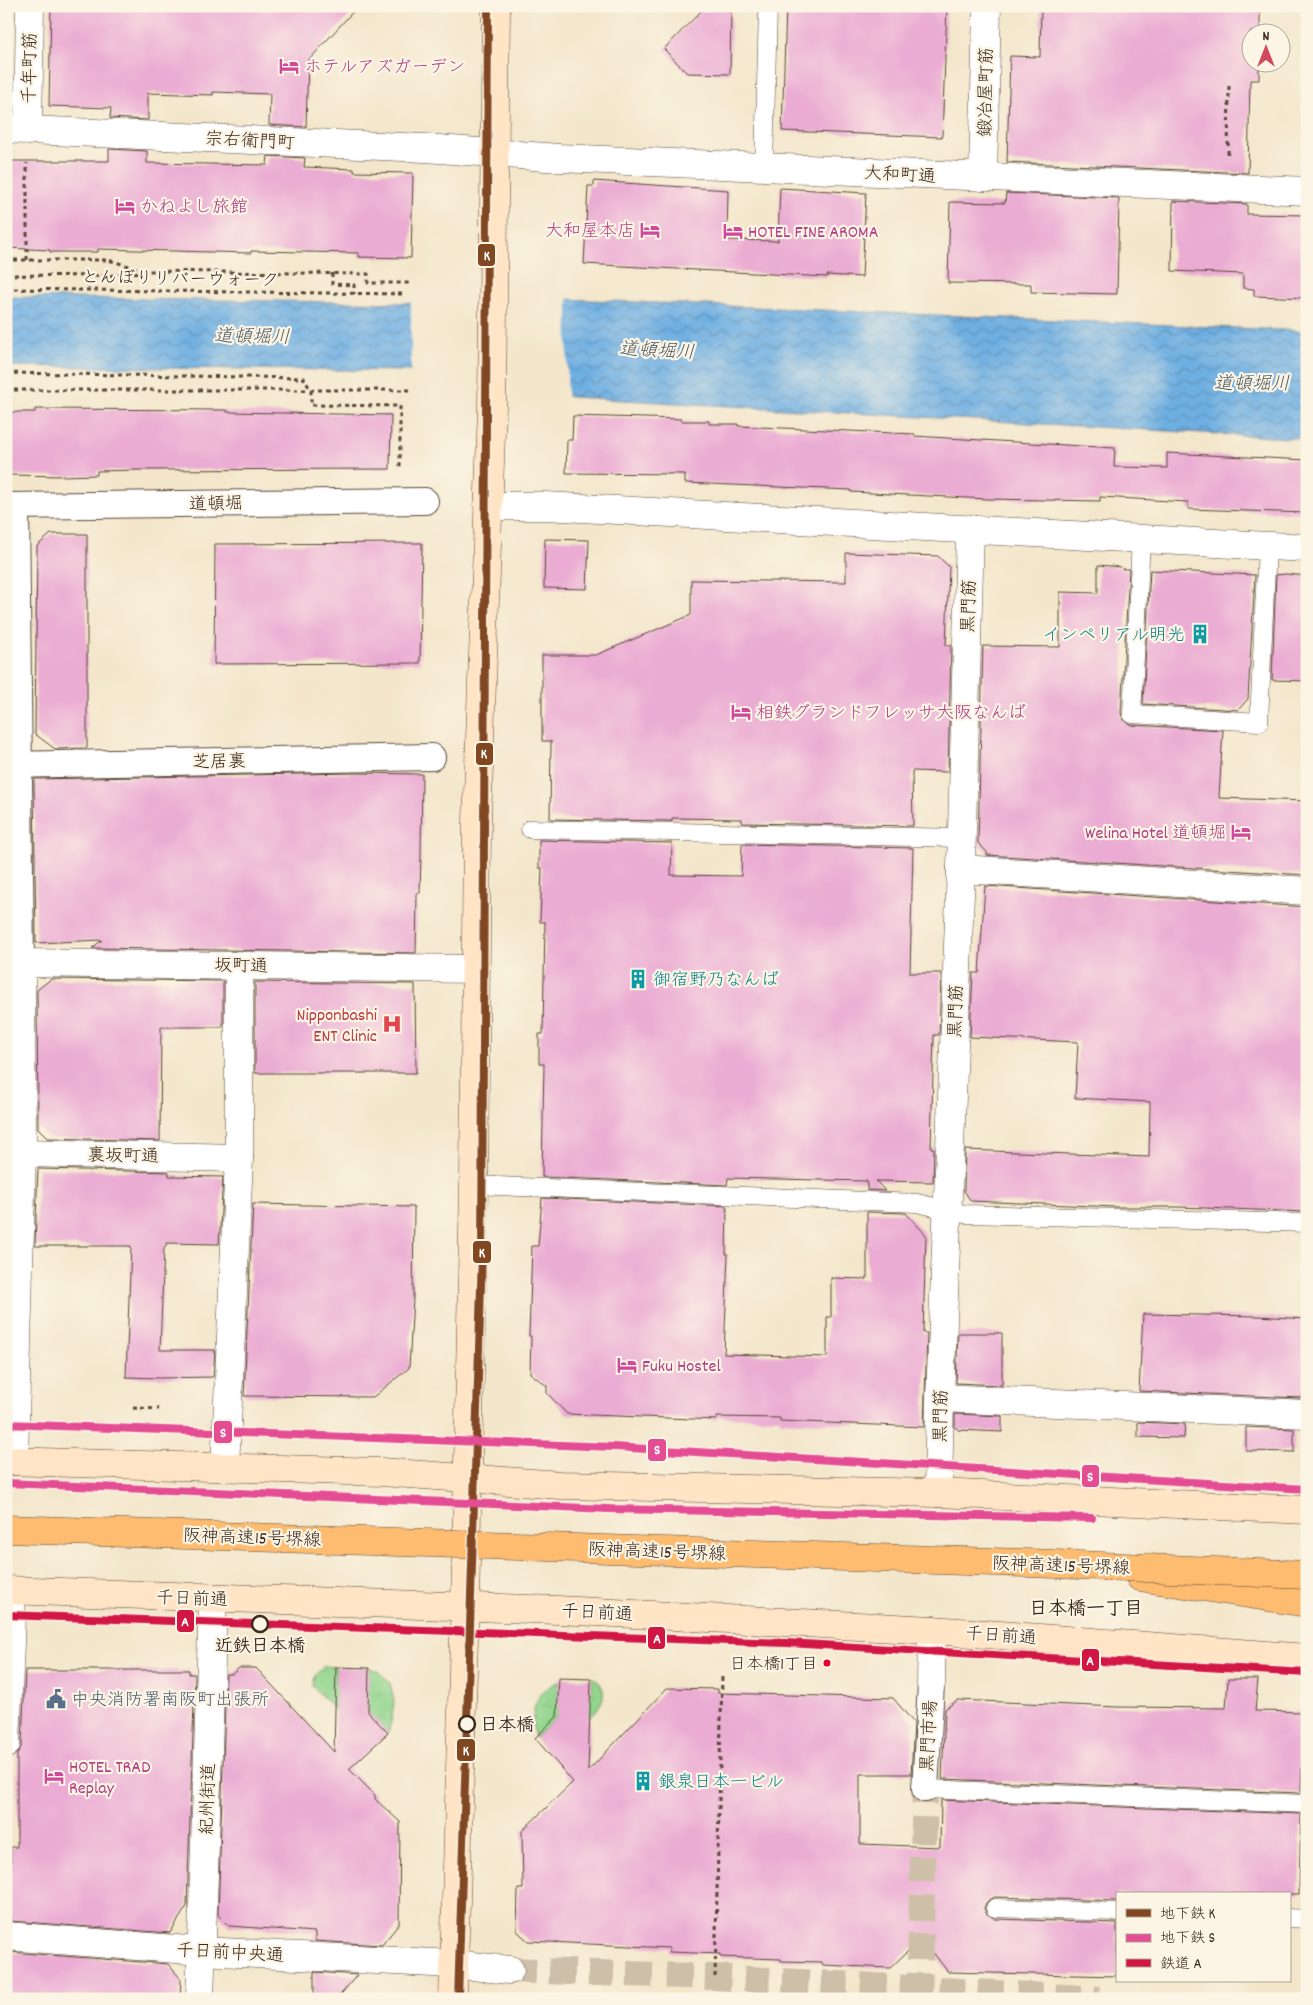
<svg xmlns="http://www.w3.org/2000/svg" width="1313" height="2005" viewBox="0 0 1313 2005" font-family="Dekko,'Klee One',sans-serif">
<defs>
<pattern id="grass-tufts" width="24" height="20" patternUnits="userSpaceOnUse" patternTransform="scale(1.25)"><rect width="24" height="20" fill="#92d58d"/><path d="M3 7l-1-3M5 7V3M7 7l1-3M15 17l-1-3M17 17v-4M19 17l1-3" fill="none" stroke="#7fb779"/></pattern>
<pattern id="water-waves" width="16" height="10" patternUnits="userSpaceOnUse" patternTransform="scale(1.25)"><rect width="16" height="10" fill="#6eafe2"/><path d="M0 5q4-4 8 0t8 0" fill="none" stroke="#5c8fb7"/></pattern>
</defs>
<rect width="100%" height="100%" fill="#fcf5e5"/>
<filter id="ink" filterUnits="userSpaceOnUse"><feTurbulence type="fractalNoise" baseFrequency=".02" numOctaves="2"/><feDisplacementMap in="SourceGraphic" scale="10" xChannelSelector="R" yChannelSelector="G"/><feConvolveMatrix kernelMatrix="1 2 1 2 8 2 1 2 1" color-interpolation-filters="sRGB"/></filter>
<filter id="wash" filterUnits="userSpaceOnUse"><feTurbulence type="fractalNoise" baseFrequency=".0096" numOctaves="4" result="noise"/><feDisplacementMap in="SourceGraphic" scale="20" xChannelSelector="R" yChannelSelector="G"/><feGaussianBlur stdDeviation="1.12" result="paint"/><feColorMatrix in="noise" values="0 0 0 0 0 0 0 0 0 0 0 0 0 0 0 0 0 1.4 0 .05"/><feComposite in="paint" operator="in"/></filter>
<g filter="url(#wash)">
<rect width="100%" height="100%" fill="#f3e6cb"/>
<g fill="url(#grass-tufts)" stroke="#668056">
<path d="M324,1666L336,1667V1682L369,1668L378,1671L390,1683L394,1701L392,1717L388,1733L351,1694L335,1710L312,1686L314,1676Z"/>
<path d="M594,1678C613,1692 599,1708 588,1720L572,1703L535,1738C530,1714 533,1691 559,1682V1694H591V1679Z"/>
</g>
<path fill="url(#water-waves)" stroke="#546c80" d="M6,297L411,303L566,299L1307,331V439L571,397L410,371L6,366Z"/>
<path fill="#f3e6cb" d="M568,297L567,399L411,374V300Z"/>
<g id="blocks">
<g fill="#ebacd3">
<path d="M51,6H358L308,61L306,127L269,125L270,94L213,92V95L148,93V120L110,118L111,108L49,106Z"/>
<path d="M706,6H731L730,74L687,73L664,49Z"/>
<path d="M786,6H947L942,137L782,131Z"/>
<path d="M1041,6H1260V32H1250V62H1259V80H1250L1248,173L1007,162L1010,56L1040,57Z"/>
<path d="M109,149L147,151V163L267,165L268,156L305,158L304,167L354,169V172L413,173L411,258L359,257V253L251,251V253L98,249V252H50V250L6,248V161H109Z"/>
<path d="M594,181L728,190L727,240L778,241L780,188L866,193L862,277L827,275V277L584,264L588,186H594Z"/>
<path d="M1006,193L1119,198L1117,294L1031,292V284L948,283L950,202L1005,203Z"/>
<path d="M1173,201L1247,204V214L1307,215V298L1254,296V289L1243,288V274L1172,271Z"/>
<path d="M35,409L227,410V412L391,415L390,469L138,470L97,471V475L64,476L6,475L7,412H35Z"/>
<path d="M573,416L681,419V421H709V424H738V426L915,434L914,436L1115,448L1114,467L1167,468V453L1307,460V513L1188,509V502L1100,497V501L987,499L851,492V490L685,483V474L566,473L567,440H572Z"/>
<path d="M51,534H87V748L55,749L35,734L37,546Z"/>
<path d="M545,539L589,540L587,589L544,588Z"/>
<path d="M422,543L420,663L214,664L215,544Z"/>
<path d="M846,553L938,556L949,567L946,645H951L948,772L912,771L913,826L742,823V819L672,818V821L550,819L551,741H542V655H596L691,615V580L846,582Z"/>
<path d="M1098,565L1121,567L1123,569H1129L1121,713L1123,719L1131,725L1223,730L1219,798L1307,801V875L987,855V852L978,843L983,646L1060,647V592L1098,593Z"/>
<path d="M1150,570L1255,575L1248,699L1238,710L1143,704Z"/>
<path d="M1286,574L1307,576V681L1272,680L1276,575Z"/>
<path d="M355,773L422,774L421,854L420,893H417L416,953L92,948L102,940L36,943L34,779Z"/>
<path d="M539,840L672,843L671,875L741,876L742,844L913,848L910,973H941L939,1035H934L931,1148H934L933,1182L876,1181L885,1191L867,1190V1181L728,1178L727,1185L542,1177L544,1064H539V1034H543L545,922H540L542,868H539Z"/>
<path d="M985,886L1307,907V1212L1179,1207H1116L971,1201L964,1191L965,1150L1149,1157L1150,1102L1075,1098L1078,1042L970,1037L973,973H979Z"/>
<path d="M51,979L223,981V1027H161L160,1141L48,1138L38,1128L37,990Z"/>
<path d="M255,982L415,984L416,1073H255Z"/>
<path d="M38,1169L169,1172V1176L223,1177L219,1244L166,1243V1247H164L160,1350H215L213,1377L159,1378L126,1377L131,1246H35Z"/>
<path d="M542,1198L727,1206L726,1254H728L724,1354L827,1357V1317H831V1278L867,1279V1212L906,1213L926,1235L923,1333H927L924,1427L780,1421V1418L717,1417V1420L567,1414L547,1393V1386L530,1373L531,1336H529L532,1246H538Z"/>
<path d="M253,1204L414,1207L413,1299L409,1368L373,1397L244,1396Z"/>
<path d="M1143,1314L1258,1316L1307,1319V1390L1300,1398L1139,1391Z"/>
<path d="M958,1333H1002V1385L956,1383Z"/>
<path d="M955,1414L1002,1416V1432L958,1430V1428H955Z"/>
<path d="M1138,1422L1185,1424L1184,1438L1138,1437Z"/>
<path d="M1246,1427L1294,1429V1452L1246,1451Z"/>
<path d="M336,1667L369,1668L368,1712L388,1733L349,1769L375,1795V1799L400,1822L399,1924L382,1945L315,1941V1932L229,1926L218,1915L226,1674H232L239,1668H256L334,1752Z"/>
<path d="M25,1670H189V1674H195L187,1906L170,1933L10,1921L11,1847H17V1755L22,1745Z"/>
<path d="M559,1678L591,1679L588,1771L667,1688L718,1689V1693L893,1698L914,1723L911,1774H860V1844L940,1847L941,1800L1301,1814L1299,1894H1117V1901L995,1897L990,1899L986,1903L984,1908L986,1913L995,1919L1117,1923V1976L948,1972L922,1938L890,1968L822,1965V1962L781,1961V1959L720,1957V1954L669,1952L670,1948L528,1941L517,1931L518,1889H523L522,1831L573,1782L535,1738L557,1717Z"/>
<path d="M1228,1679H1258L1255,1711L1304,1712L1301,1793L942,1779L945,1709L958,1700L1117,1707L1226,1708Z"/>
<path d="M9,1952L168,1964L181,1979L180,1999H8Z"/>
<path d="M314,1972L357,1975L337,1999H314Z"/>
</g>
</g>
</g>
<g filter="url(#ink)">
<use href="#blocks" fill-opacity="0" stroke="#574638" stroke-width="1"/>
<g fill="none" stroke-linecap="round" stroke-linejoin="round">
<g stroke="#cec0a8" stroke-width="26" stroke-dasharray="26 13" stroke-linecap="butt">
<path d="M510,1970L715,1977L1099,1999"/>
<path d="M919,1999L925,1789"/>
</g>
<defs>
<g id="service">
<path d="M764,168L768,6"/>
<path d="M1141,539L1132,714L1259,722L1267,546"/>
<path d="M530,829L962,838"/>
<path d="M474,1185L917,1203L965,1214L1307,1223"/>
<path d="M925,1789L1307,1804"/>
<path d="M995,1908L1117,1912"/>
<path d="M1289,1918L1307,1919"/>
</g>
<g id="pedestrian">
<path d="M6,506L425,501"/>
<path d="M6,765L432,757"/>
<path d="M6,963H21L16,506"/>
<path d="M925,1789L931,1684"/>
</g>
<g id="minor">
<path d="M6,129L425,148L559,158L1307,191"/>
<path d="M28,131L30,6"/>
<path d="M983,177L987,6"/>
<path d="M488,506H545L1307,548"/>
<path d="M961,869L1307,891"/>
<path d="M22,1153L239,1158"/>
<path d="M940,1398L1307,1414"/>
<path d="M14,1461L22,1153L21,963L476,969"/>
<path d="M225,1468L239,1158V965"/>
<path d="M938,1493L940,1398L961,869L970,529"/>
<path d="M931,1684L932,1630"/>
<path d="M6,1744L12,1591"/>
<path d="M6,1936L202,1951L453,1964L510,1970"/>
<path d="M200,1999L213,1598"/>
</g>
<g id="secondary">
<path d="M6,1461L381,1472L560,1485L938,1493L1307,1510"/>
<path d="M6,1590L558,1610L932,1630L1307,1658"/>
<path d="M453,1999L465,1606L474,1185L477,821L492,407L496,6"/>
</g>
<path id="motorway" d="M1140,1577L1307,1603"/>
</defs>
<use href="#service" stroke="#574638" stroke-width="19"/>
<use href="#pedestrian" stroke="#574638" stroke-width="28"/>
<use href="#minor" stroke="#574638" stroke-width="29"/>
<use href="#secondary" stroke="#574638" stroke-width="29"/>
<use href="#motorway" stroke="#574638" stroke-width="29"/>
<g stroke="#574638" stroke-width="3" stroke-dasharray="4 4" stroke-linecap="butt">
<path d="M1228,154L1229,86"/>
<path d="M6,260H108L147,271"/>
<path d="M27,260V163"/>
<path d="M332,273V284L354,285V294"/>
<path d="M6,275L108,276L149,271L368,274V283H411"/>
<path d="M6,289L404,294"/>
<path d="M6,373L304,378L311,391V405L400,406V470"/>
<path d="M6,390H410"/>
<path d="M133,1408L159,1409"/>
<path d="M715,1977L722,1676"/>
</g>
<use href="#service" stroke="#fff" stroke-width="18"/>
<use href="#pedestrian" stroke="#fff" stroke-width="26"/>
<use href="#minor" stroke="#fff" stroke-width="28"/>
<use href="#secondary" stroke="#ffe4c6" stroke-width="28"/>
<use href="#motorway" stroke="#febc70" stroke-width="28"/>
<defs>
<path id="motorway-bridge" d="M6,1529L1056,1564L1307,1575"/>
</defs>
<use href="#motorway-bridge" stroke="#574638" stroke-width="29" stroke-linecap="butt"/>
<use href="#motorway-bridge" stroke="#febc70" stroke-width="28"/>
<defs>
<path id="rail-1" d="M6,1615L787,1643L1307,1673"/>
</defs>
<use href="#rail-1" stroke="#fcf5e5" stroke-width="11"/>
<use href="#rail-1" stroke="#d21644" stroke-width="8"/>
<defs>
<path id="metro-1" d="M458,1999L482,1254L488,6"/>
<g id="metro-2">
<path d="M6,1424L614,1447L1307,1489"/>
<path d="M6,1483L609,1509L1092,1518"/>
</g>
</defs>
<use href="#metro-1" stroke="#fcf5e5" stroke-width="11"/>
<use href="#metro-2" stroke="#fcf5e5" stroke-width="11"/>
<use href="#metro-1" stroke="#814721" stroke-width="8"/>
<use href="#metro-2" stroke="#e44d93" stroke-width="8"/>
</g>
</g>
<defs>
<symbol id="hotel-bare" viewBox="-9 -9 18 18"><path d="M-6-4.5h1.5V1H6V5H4.5V3h-9V5H-6ZM-4 0a1.8 1.8 0 1 1 3.6 0ZM.5 0V-2.5h3Q6-2.5 6 0Z" fill="#d1479c" stroke="#fcf5e5" stroke-width="2.5" paint-order="stroke"/></symbol>
<symbol id="building-bare" viewBox="-9 -9 18 18"><path d="M-4-6H4V6H1V3H-1V6H-4ZM-2.5-4.3h1.7v1.8h-1.7ZM.8-4.3h1.7v1.8H.8ZM-2.5-1h1.7V.8h-1.7ZM.8-1h1.7V.8H.8Z" fill="#0f9aa8" stroke="#fcf5e5" stroke-width="2.5" paint-order="stroke"/></symbol>
<symbol id="hospital-bare" viewBox="-9 -9 18 18"><path d="M-5-5h3v3.5h4V-5h3V5h-3V1.5h-4V5h-3Z" fill="#e0444e" stroke="#fcf5e5" stroke-width="2.5" paint-order="stroke"/></symbol>
<symbol id="civic-bare" viewBox="-9 -9 18 18"><path d="M-.6-6.5H3V-4.5H.6V-3L4-1V1h2V6H-6V1h2V-1L-.6-3ZM-1.2 2.5V6h2.4V2.5Z" fill="#5c6f8a" stroke="#fcf5e5" stroke-width="2.5" paint-order="stroke"/></symbol>
</defs>
<g fill-rule="evenodd">
<use href="#hotel-bare" x="275" y="52" width="28" height="28"/>
<use href="#hotel-bare" x="111" y="192" width="28" height="28"/>
<use href="#hotel-bare" x="636" y="216" width="28" height="28"/>
<use href="#hotel-bare" x="719" y="217" width="28" height="28"/>
<use href="#building-bare" x="1186" y="620" width="28" height="28"/>
<use href="#hotel-bare" x="727" y="698" width="28" height="28"/>
<use href="#hotel-bare" x="1227" y="818" width="28" height="28"/>
<use href="#building-bare" x="624" y="965" width="28" height="28"/>
<use href="#hospital-bare" x="378" y="1010" width="28" height="28"/>
<use href="#hotel-bare" x="613" y="1351" width="28" height="28"/>
<use href="#civic-bare" x="42" y="1685" width="28" height="28"/>
<use href="#hotel-bare" x="40" y="1762" width="28" height="28"/>
<use href="#building-bare" x="629" y="1767" width="28" height="28"/>
</g>
<g fill="#fcf5e5" stroke="#3b2a1e" stroke-width="2.5">
<circle cx="260" cy="1624" r="8"/>
<circle cx="467" cy="1724" r="8"/>
</g>
<circle fill="#e4002b" stroke="#fcf5e5" stroke-width="2" cx="827" cy="1663" r="4.5"/>
<g text-anchor="middle" stroke-width="4.5" stroke-linejoin="round" paint-order="stroke">
<g font-size="17" fill="#3b2a1e" stroke="#fcf5e5" text-anchor="end">
<text x="818" y="1669">日本橋1丁目</text>
</g>
<g font-size="18" fill="#b23c85" stroke="#fcf5e5" text-anchor="start">
<text x="304" y="72">ホテルアズガーデン</text>
<text x="140" y="212">かねよし旅館</text>
<text x="635" y="236" text-anchor="end">大和屋本店</text>
<text x="748" y="237">HOTEL FINE AROMA</text>
<text x="756" y="718">相鉄グランドフレッサ大阪なんば</text>
<text x="1226" y="838" text-anchor="end">Welina Hotel 道頓堀</text>
<text x="642" y="1371">Fuku Hostel</text>
<text x="69" y="1772">HOTEL TRAD<tspan x="69" dy="21">Replay</tspan></text>
</g>
<g font-size="18" fill="#3b2a1e" stroke="#fcf5e5">
<text transform="translate(29 68) rotate(-89)" y="6">千年町筋</text>
<text transform="translate(985 92) rotate(-89)" y="6">鍛冶屋町筋</text>
<text transform="translate(250 140) rotate(3)" y="6">宗右衛門町</text>
<text transform="translate(900 174) rotate(3)" y="6">大和町通</text>
<text transform="translate(180 278) rotate(1)" y="6">とんぼりリバーウォーク</text>
<text transform="translate(216 503) rotate(-1)" y="6">道頓堀</text>
<text transform="translate(968 606) rotate(-88)" y="6">黒門筋</text>
<text transform="translate(219 761) rotate(-1)" y="6">芝居裏</text>
<text transform="translate(241 965) rotate(1)" y="6">坂町通</text>
<text transform="translate(955 1011) rotate(-88)" y="6">黒門筋</text>
<text transform="translate(123 1155) rotate(1)" y="6">裏坂町通</text>
<text transform="translate(940 1416) rotate(-89)" y="6">黒門筋</text>
<text transform="translate(252 1537) rotate(2)" y="6">阪神高速15号堺線</text>
<text transform="translate(657 1551) rotate(2)" y="6">阪神高速15号堺線</text>
<text transform="translate(1061 1565) rotate(2)" y="6">阪神高速15号堺線</text>
<text transform="translate(192 1598) rotate(2)" y="6">千日前通</text>
<text transform="translate(597 1612) rotate(3)" y="6">千日前通</text>
<text transform="translate(1001 1635) rotate(4)" y="6">千日前通</text>
<text transform="translate(928 1736) rotate(-87)" y="6">黒門市場</text>
<text transform="translate(207 1799) rotate(-88)" y="6">紀州街道</text>
<text transform="translate(230 1952) rotate(3)" y="6">千日前中央通</text>
</g>
<g font-size="18" fill="#0d838f" stroke="#fcf5e5" text-anchor="start">
<text x="1185" y="640" text-anchor="end">インペリアル明光</text>
<text x="653" y="985">御宿野乃なんば</text>
<text x="658" y="1787">銀泉日本一ビル</text>
</g>
<g font-size="18" fill="#be3a42" stroke="#fcf5e5" text-anchor="end">
<text x="377" y="1020">Nipponbashi<tspan x="377" dy="21">ENT Clinic</tspan></text>
</g>
<g font-size="18" font-weight="bold" fill="#3b2a1e" stroke="#fcf5e5">
<text x="260" y="1651">近鉄日本橋</text>
<text x="480" y="1730" text-anchor="start">日本橋</text>
</g>
<g font-size="18" fill="#4e5e75" stroke="#fcf5e5" text-anchor="start">
<text x="71" y="1705">中央消防署南阪町出張所</text>
</g>
<g font-size="19" font-style="italic" fill="#4d5963" stroke="#fcf5e5">
<text transform="translate(252 335) rotate(1)" y="7">道頓堀川</text>
<text transform="translate(657 349) rotate(3)" y="7">道頓堀川</text>
<text x="1252" y="389">道頓堀川</text>
</g>
<g font-size="19" font-weight="bold" fill="#3b2a1e" stroke="#fcf5e5">
<text x="1086" y="1614">日本橋一丁目</text>
</g>
</g>
<g stroke="#fcf5e5" stroke-width="2">
<rect x="477" y="243" width="19" height="24" rx="5" fill="#814721"/>
<rect x="475" y="742" width="19" height="24" rx="5" fill="#814721"/>
<rect x="472" y="1240" width="20" height="24" rx="5" fill="#814721"/>
<rect x="213" y="1420" width="20" height="24" rx="5" fill="#e44d93"/>
<rect x="647" y="1438" width="20" height="24" rx="5" fill="#e44d93"/>
<rect x="1081" y="1464" width="19" height="24" rx="5" fill="#e44d93"/>
<rect x="176" y="1609" width="19" height="24" rx="5" fill="#d21644"/>
<rect x="647" y="1626" width="19" height="24" rx="5" fill="#d21644"/>
<rect x="1081" y="1648" width="19" height="24" rx="5" fill="#d21644"/>
<rect x="456" y="1738" width="20" height="24" rx="5" fill="#814721"/>
</g>
<g font-size="14" text-anchor="middle" font-weight="bold" fill="#fff">
<text x="487" y="260">K</text>
<text x="484" y="758">K</text>
<text x="482" y="1257">K</text>
<text x="223" y="1437">S</text>
<text x="657" y="1454">S</text>
<text x="1090" y="1481">S</text>
<text x="185" y="1626">A</text>
<text x="657" y="1643">A</text>
<text x="1090" y="1665">A</text>
<text x="466" y="1755">K</text>
</g>
<rect width="1313" height="2005" fill="none" stroke="#fcf5e5" stroke-width="25"/>
<rect x="1116" y="1892" width="175" height="90" fill="#fcf5e5" stroke="#afa495"/>
<rect x="1126" y="1909" width="25" height="8" fill="#814721" stroke="#afa495"/>
<text x="1160" y="1918" font-size="15" fill="#3b2a1e">地下鉄 K</text>
<rect x="1126" y="1934" width="25" height="8" fill="#e44d93" stroke="#afa495"/>
<text x="1160" y="1942" font-size="15" fill="#3b2a1e">地下鉄 S</text>
<rect x="1126" y="1959" width="25" height="8" fill="#d21644" stroke="#afa495"/>
<text x="1160" y="1968" font-size="15" fill="#3b2a1e">鉄道 A</text>
<g transform="translate(1266 48)"><circle r="24" fill="#fcf5e5" stroke="#afa495"/>
<path d="M0-4L9 19L0 12L-9 19Z" fill="#d1495b"/>
<text y="-8" font-size="14" font-weight="bold" text-anchor="middle" fill="#3b2a1e">N</text>
</g>
</svg>
